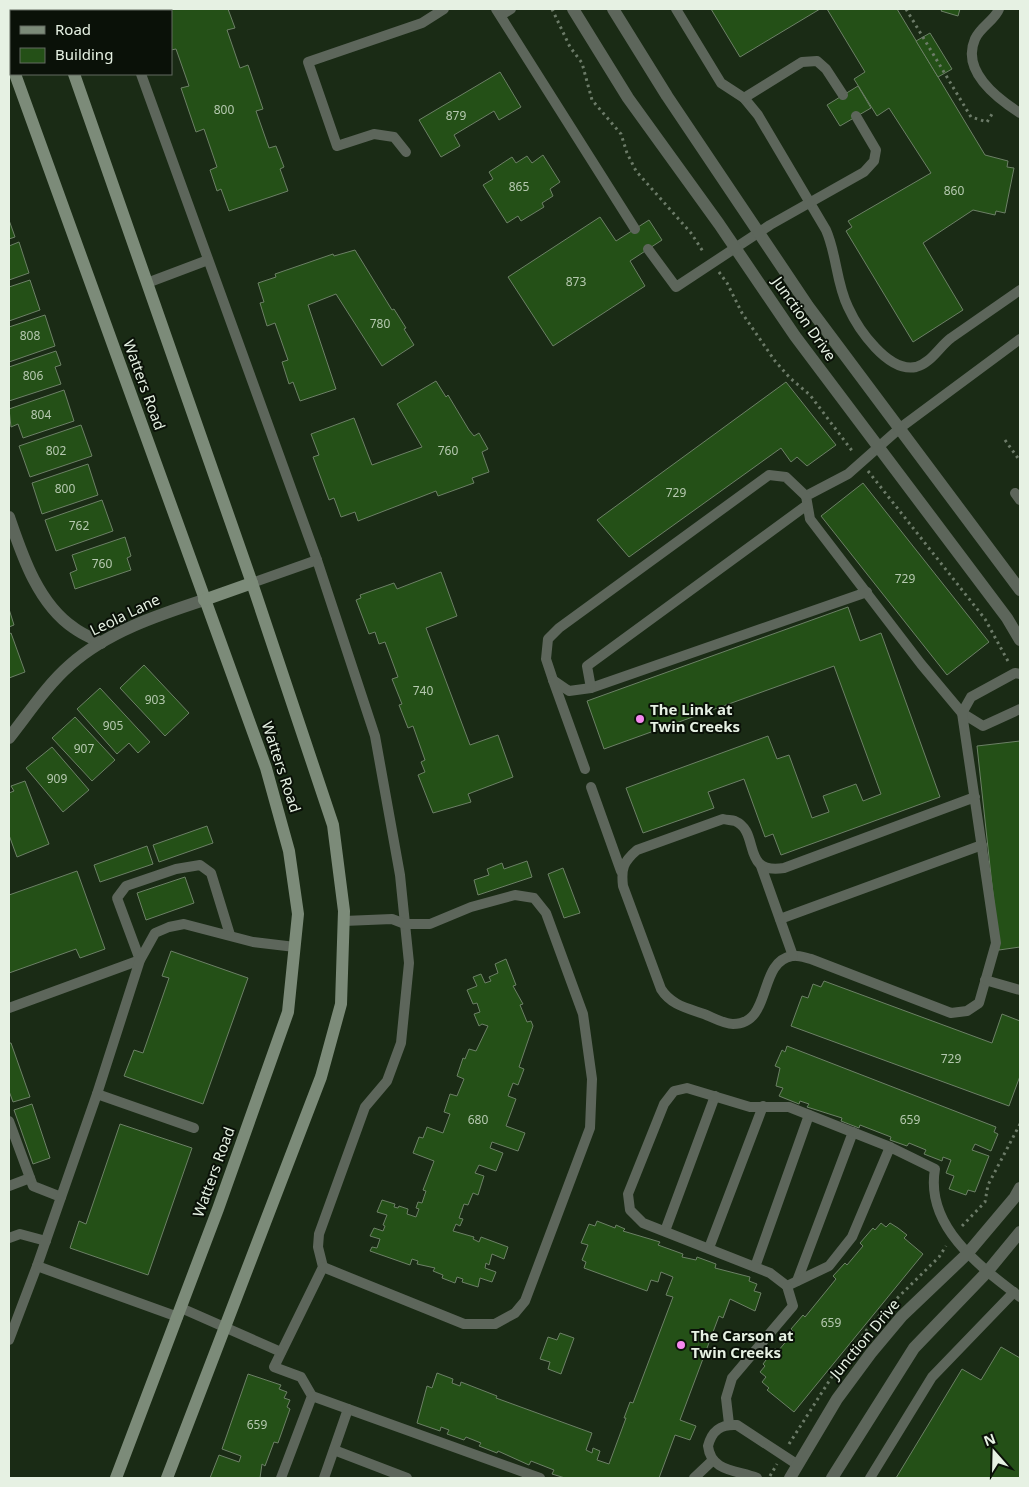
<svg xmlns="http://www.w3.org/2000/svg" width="1029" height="1487" viewBox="0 0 1029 1487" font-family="'Noto Sans',sans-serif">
<rect width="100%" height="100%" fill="#1a2b15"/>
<g fill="#245017" stroke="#6c8066">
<path d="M157,9H228L235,28L227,30L240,68L248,65L263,109L256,111L269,148L276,146L284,167L280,169L288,191L229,211L221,189L217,191L210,170L217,167L204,129L196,132L181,88L189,86L176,49L171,50V11H158Z"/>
<path d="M711,9H820L740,57Z"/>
<path d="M827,9H897L985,155L1008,161L1007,167L1014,168L1005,213L996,211L995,215L973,210L923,243L963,310L913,342L846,231L852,227L848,221L931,173L889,108L877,116L854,79L865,72Z"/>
<path d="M942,9H960L958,16L941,11Z"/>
<path d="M930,33L952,69L938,77L916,41Z"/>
<path d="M500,72L521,107L499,120L494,111L454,135L460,146L441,157L419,120Z"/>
<path d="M858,86L871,108L840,126L827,105Z"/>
<path d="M543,155L560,182L550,189L553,196L542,203L544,207L521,221L518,216L507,223L483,185L493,179L489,172L512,157L516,163L527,156L532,163Z"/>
<path d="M600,217L616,241L649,220L662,240L630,261L645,286L553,346L508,277Z"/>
<path d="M9,220L15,237L9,239Z"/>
<path d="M19,242L29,273L9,280V246Z"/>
<path d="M355,250L392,310L394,309L406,328L404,329L414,345L382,366L336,294L308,305L336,389L300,401L293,382L289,384L282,362L288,360L275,323L267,326L260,303L264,302L258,283L276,277L275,274L333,254L334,256Z"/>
<path d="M30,280L40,310L9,321V287Z"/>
<path d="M45,315L55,346L9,362V327Z"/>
<path d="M56,351L61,365L55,367L61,384L9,401V367Z"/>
<path d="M436,381L446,397L448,395L469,430L474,436L479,433L488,449L482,452L489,472L472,478L474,483L438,496L436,491L358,521L355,512L341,517L334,498L329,500L313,457L319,455L311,434L354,418L372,465L422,447L397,404Z"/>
<path d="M786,382L836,445L807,466L797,457L791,462L781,448L629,557L597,520Z"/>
<path d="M64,390L74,421L23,438L18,424L11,427L9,409Z"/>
<path d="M81,425L92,456L30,477L19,446Z"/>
<path d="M88,464L98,495L42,514L32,483Z"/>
<path d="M863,483L989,642L947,675L821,516Z"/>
<path d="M102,500L113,531L56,551L45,520Z"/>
<path d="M125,537L131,556L127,558L131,570L75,589L70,573L77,570L72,555Z"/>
<path d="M441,572L457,616L426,628L470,745L498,735L513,777L468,794L471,802L433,813L418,775L425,772L421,762L425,760L413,726L408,728L399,705L402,704L392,679L398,677L385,642L379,644L375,632L369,634L356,600L361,598L360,595L394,583L397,589Z"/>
<path d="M848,607L860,641L881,633L940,797L781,855L773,834L765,837L744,779L708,792L714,808L643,833L626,788L768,736L777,759L789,755L812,818L829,812L823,796L856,784L863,801L881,794L834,666L604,749L587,701Z"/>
<path d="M9,609L14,625L9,627Z"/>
<path d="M11,633L25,672L9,678V634Z"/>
<path d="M144,665L189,713L165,736L120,688Z"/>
<path d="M100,688L150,742L138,753L129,743L117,754L77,709Z"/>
<path d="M75,717L115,760L92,781L52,738Z"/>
<path d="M1020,741V947L999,950L977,746Z"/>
<path d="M52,747L89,790L63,812L26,768Z"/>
<path d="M25,781L49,844L17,857L9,835V793L14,791L11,786Z"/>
<path d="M207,826L213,843L159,862L153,845Z"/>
<path d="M147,846L153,864L100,882L94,865Z"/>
<path d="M527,861L532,877L478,895L474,880L489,875L487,869L502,863L504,869Z"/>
<path d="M563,868L580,913L564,918L548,874Z"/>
<path d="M77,871L105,949L80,958L76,949L9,973V895Z"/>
<path d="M185,877L194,903L146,920L137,893Z"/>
<path d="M171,951L248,978L203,1104L124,1076L134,1050L143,1053L169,978L162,976Z"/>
<path d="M506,959L516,985L513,986L523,1004L520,1005L527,1022L531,1021L533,1026L519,1067L524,1069L518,1085L513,1083L508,1096L516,1099L506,1126L525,1133L518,1151L492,1142L490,1148L503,1153L496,1171L479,1165L475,1173L484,1176L478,1195L473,1193L468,1205L464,1204L459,1218L463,1219L460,1226L456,1224L453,1231L474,1237L473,1239L479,1242L481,1237L508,1247L504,1259L492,1254L489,1265L486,1263L485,1268L496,1272L492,1282L480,1278L478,1287L462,1282L463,1279L457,1277L455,1283L442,1278L443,1275L433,1271L435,1268L417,1264L418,1261L412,1259L410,1265L370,1251L372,1247L377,1248L380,1239L370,1236L374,1228L383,1231L385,1226L383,1225L387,1215L377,1212L382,1200L395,1204L394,1207L398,1208L399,1206L408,1209L407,1214L416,1217L419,1209L416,1208L418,1202L422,1203L426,1191L423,1190L434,1161L413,1153L419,1137L423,1138L427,1127L443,1133L450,1114L444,1112L450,1094L457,1096L464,1079L457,1076L463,1058L465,1059L469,1049L476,1051L488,1026L482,1024L479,1026L474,1014L480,1012L477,1003L473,1004L467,990L477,986L473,977L481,974L485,983L491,981L489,977L498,973L495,964Z"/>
<path d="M824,981L992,1043L1002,1014L1020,1021V1076L1009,1106L791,1026L802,996L808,998L813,984L821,987Z"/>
<path d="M9,1043H11L30,1097L13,1102L9,1091Z"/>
<path d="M787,1046L996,1127L994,1132L998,1134L991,1151L975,1144L972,1150L989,1156L975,1192L968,1190L966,1195L949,1189L954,1176L946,1173L951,1160L943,1157L942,1161L924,1154L926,1150L909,1143L907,1146L890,1140L891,1137L860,1125L859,1128L841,1121L842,1118L807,1107L809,1104L800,1101L799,1104L779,1096L783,1088L776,1086L780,1068L775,1066L782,1050L785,1052Z"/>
<path d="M32,1104L50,1158L33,1164L14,1110Z"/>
<path d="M120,1124L192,1148L148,1275L70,1248L79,1221L86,1224Z"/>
<path d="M597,1221L615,1228L616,1225L625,1229L623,1231L660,1242L658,1245L683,1254L682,1257L696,1260L697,1257L716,1264L715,1268L750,1277L749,1281L757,1284L754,1291L761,1293L755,1311L730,1299L723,1318L719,1316L680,1420L696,1426L690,1440L675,1435L659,1478H565L552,1474L554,1470L531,1461L529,1465L498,1451L497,1453L479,1446L481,1443L466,1437L464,1440L447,1434L449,1430L441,1427L440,1431L417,1423L427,1386L432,1388L437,1373L453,1379L452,1383L460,1386L461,1382L497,1396L496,1398L592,1433L586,1450L592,1453L593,1448L600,1451L597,1460L609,1464L626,1418H624L630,1402L633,1403L673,1297L666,1295L673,1277L661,1272L658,1282L651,1280L647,1291L584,1268L586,1262L582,1260L588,1245L581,1243L589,1224L595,1226Z"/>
<path d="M881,1223L886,1227L890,1223L898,1228L907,1235L904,1238L923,1254L794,1412L767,1390L769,1388L762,1382L766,1377L760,1372L765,1366L763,1364L775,1348L778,1351L794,1332L791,1329L803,1315L805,1317L836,1279L833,1276L845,1263L847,1265L863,1246L860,1243L873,1228L875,1230Z"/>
<path d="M560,1333L574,1338L561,1374L548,1369L550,1362L540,1359L548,1337L557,1340Z"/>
<path d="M1001,1347L1020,1358V1478H896L962,1369L981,1380Z"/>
<path d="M248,1374L281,1385L279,1389L287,1392L284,1398L290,1400L287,1407L290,1409L278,1443L274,1442L265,1466L262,1464L260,1478H210L219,1455L239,1462L241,1456L222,1449Z"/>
</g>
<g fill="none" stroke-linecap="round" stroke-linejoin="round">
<g stroke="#6c7b68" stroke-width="3" stroke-dasharray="2.5 4" stroke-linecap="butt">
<path d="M552,9L570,47L582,63L592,100L621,134L627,153L636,171L691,233L704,253"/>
<path d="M906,9L971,117L987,122L992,114"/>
<path d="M719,272L727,283L742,313L775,361L790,378L810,395L853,452"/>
<path d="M1005,440L1020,461"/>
<path d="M868,471L985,619L1009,663"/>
<path d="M962,1226L985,1202L988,1185L1020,1124"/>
<path d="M789,1444L833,1375L872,1323L939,1257L946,1246"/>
<path d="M770,1476L777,1464"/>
</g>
<g stroke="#5d665b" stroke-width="10">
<path d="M118,9V11"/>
<path d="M496,9L635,229"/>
<path d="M676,9L721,83L744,98L758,115L826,230C837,255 836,283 848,307C858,329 888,373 916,367C931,363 939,347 951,338C974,322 997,306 1020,290"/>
<path d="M999,9C995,20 980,27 975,39C961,71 998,99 1020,113"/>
<path d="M501,15L511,9"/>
<path d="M141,74L317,560L375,736L400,875L409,963L401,1043L387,1081L365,1107L319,1234L318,1247L323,1267L274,1367L301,1377L312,1396L281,1478"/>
<path d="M744,98L802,62L817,61L826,69L843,95"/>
<path d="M406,152L394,137L374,134L337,146L308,62L422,23L444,9"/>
<path d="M648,249L676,287L770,225L864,172L874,161L876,150L856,116"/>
<path d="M147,283L208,260"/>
<path d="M1020,339L900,428L848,474L806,496L810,519L921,664L962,713L983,726L1020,709"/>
<path d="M1015,493L1020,500"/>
<path d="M806,496L786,477L769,475L559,628L548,639L546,659L553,680L569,691L591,688L867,592"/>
<path d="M252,583L317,560"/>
<path d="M553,680L585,769"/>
<path d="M591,688L587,666L807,505"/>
<path d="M591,787L621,871"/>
<path d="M975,797L784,868C740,875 761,832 735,821C732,820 727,820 723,819L637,850C623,862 621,869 623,886L661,989C671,1005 687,1008 704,1014C712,1017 724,1024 733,1024C773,1024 757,962 792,956C798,955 806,958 811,959L951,1013L967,1011L979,1003L996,943L962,713L971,697L1015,673L1020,674"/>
<path d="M761,866L793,956"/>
<path d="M780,919L982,845"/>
<path d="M985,980L1020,990"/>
<path d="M9,1008L140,960L117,898L126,886L176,869L200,865L211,873L230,935"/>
<path d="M97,1094L140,960L155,933L169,927L184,924L253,942L295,947"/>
<path d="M9,1121L33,1186L61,1197"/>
<path d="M9,1186L30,1178"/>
<path d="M665,1231L715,1096"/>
<path d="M9,1238L20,1234L46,1241"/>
<path d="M709,1248L763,1106"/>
<path d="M37,1266L97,1094L194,1128"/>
<path d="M323,1267L464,1324H495L515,1313L525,1301L590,1128L592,1079L583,1014L546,913L534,898L515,895L471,907L430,924H405L392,919L344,921"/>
<path d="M755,1267L809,1115"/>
<path d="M797,1281L853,1132"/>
<path d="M787,1286L829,1266L852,1237L890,1147L935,1169C925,1226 979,1266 1020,1297"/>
<path d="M181,1308L281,1352"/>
<path d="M9,1340L37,1266L178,1317"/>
<path d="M312,1396L540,1478"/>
<path d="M729,1424L726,1398L732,1378L793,1306L787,1286L770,1273L643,1223L630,1210L628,1194L664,1104L674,1091L687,1088L750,1107H789L890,1147"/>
<path d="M334,1450L407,1478"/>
<path d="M324,1478L348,1409"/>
<path d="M694,1478L712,1461"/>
<path d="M757,1478C737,1470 711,1472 708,1446C712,1430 721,1424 737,1425L798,1465"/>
<path d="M870,1478L932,1377L1014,1292"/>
</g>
<g stroke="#5d665b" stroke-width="12">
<path d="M9,517C22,555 38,604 74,628C82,634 92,638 101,643"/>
<path d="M9,738C28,714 47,685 70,665C107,632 158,615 204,600"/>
</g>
<g stroke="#5d665b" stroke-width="12">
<path d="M573,9L628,98L719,224L795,336L1007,618L1020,640"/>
<path d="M613,9L667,96L808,306L1020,590"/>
<path d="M790,1478L837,1399L871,1353L902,1316L967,1254L1015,1197L1020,1188"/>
<path d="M832,1478L914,1348L987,1272L1020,1232"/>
</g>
<g stroke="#7c8b79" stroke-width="12">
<path d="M52,9V11"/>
<path d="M9,57L11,64"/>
<path d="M15,74L266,768L289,851L298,914L288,1012L218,1209L116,1478"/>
<path d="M74,74L252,583L333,825L344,911L341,1004L321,1077L167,1478"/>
<path d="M204,600L252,583"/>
</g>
</g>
<g fill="#f589ee" stroke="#0a1108" stroke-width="2">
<circle cx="640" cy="719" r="5"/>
<circle cx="681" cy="1345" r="5"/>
</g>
<g text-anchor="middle" stroke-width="4" stroke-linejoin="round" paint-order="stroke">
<g font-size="12" fill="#b6c9b0">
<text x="224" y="114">800</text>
<text x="456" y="120">879</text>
<text x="519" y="191">865</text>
<text x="954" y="195">860</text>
<text x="576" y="286">873</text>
<text x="380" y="328">780</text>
<text x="30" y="340">808</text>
<text x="33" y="380">806</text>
<text x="41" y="419">804</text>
<text x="56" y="455">802</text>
<text x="448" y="455">760</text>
<text x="65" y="493">800</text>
<text x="676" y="497">729</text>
<text x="79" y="530">762</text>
<text x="102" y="568">760</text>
<text x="905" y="583">729</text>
<text x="423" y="695">740</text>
<text x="155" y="704">903</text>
<text x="113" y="730">905</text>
<text x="84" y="753">907</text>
<text x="57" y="783">909</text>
<text x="951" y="1063">729</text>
<text x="478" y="1124">680</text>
<text x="910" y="1124">659</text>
<text x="831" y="1327">659</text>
<text x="257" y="1429">659</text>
</g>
<g font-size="15" fill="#e6f1e3" stroke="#0a1108">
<text transform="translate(804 319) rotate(55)" y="5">Junction Drive</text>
<text transform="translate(144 385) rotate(70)" y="5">Watters Road</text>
<text transform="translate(125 615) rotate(-26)" y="5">Leola Lane</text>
<text transform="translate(281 767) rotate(72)" y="5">Watters Road</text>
<text transform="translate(214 1172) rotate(-70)" y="5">Watters Road</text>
<text transform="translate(865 1339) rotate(-50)" y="5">Junction Drive</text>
</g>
<g font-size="15" font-weight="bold" fill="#e6f1e3" stroke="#0a1108" text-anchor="start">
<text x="650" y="715">The Link at<tspan x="650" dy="17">Twin Creeks</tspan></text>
<text x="691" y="1341">The Carson at<tspan x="691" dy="17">Twin Creeks</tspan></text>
</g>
</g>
<rect width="1029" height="1487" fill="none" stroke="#e6f1e3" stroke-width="20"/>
<rect x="10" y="10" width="162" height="65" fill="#0a1108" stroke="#626b60"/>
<rect x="20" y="26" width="25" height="8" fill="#7c8b79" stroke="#626b60"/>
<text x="55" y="35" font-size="15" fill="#e6f1e3">Road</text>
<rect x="20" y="48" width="25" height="15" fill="#245017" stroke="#626b60"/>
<text x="55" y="60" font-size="15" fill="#e6f1e3">Building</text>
<g transform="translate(994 1452) rotate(340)" stroke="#0a1108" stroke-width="4" paint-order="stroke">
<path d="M0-4L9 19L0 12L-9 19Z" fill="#e6f1e3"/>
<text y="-8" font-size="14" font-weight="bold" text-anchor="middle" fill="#e6f1e3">N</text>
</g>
</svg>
